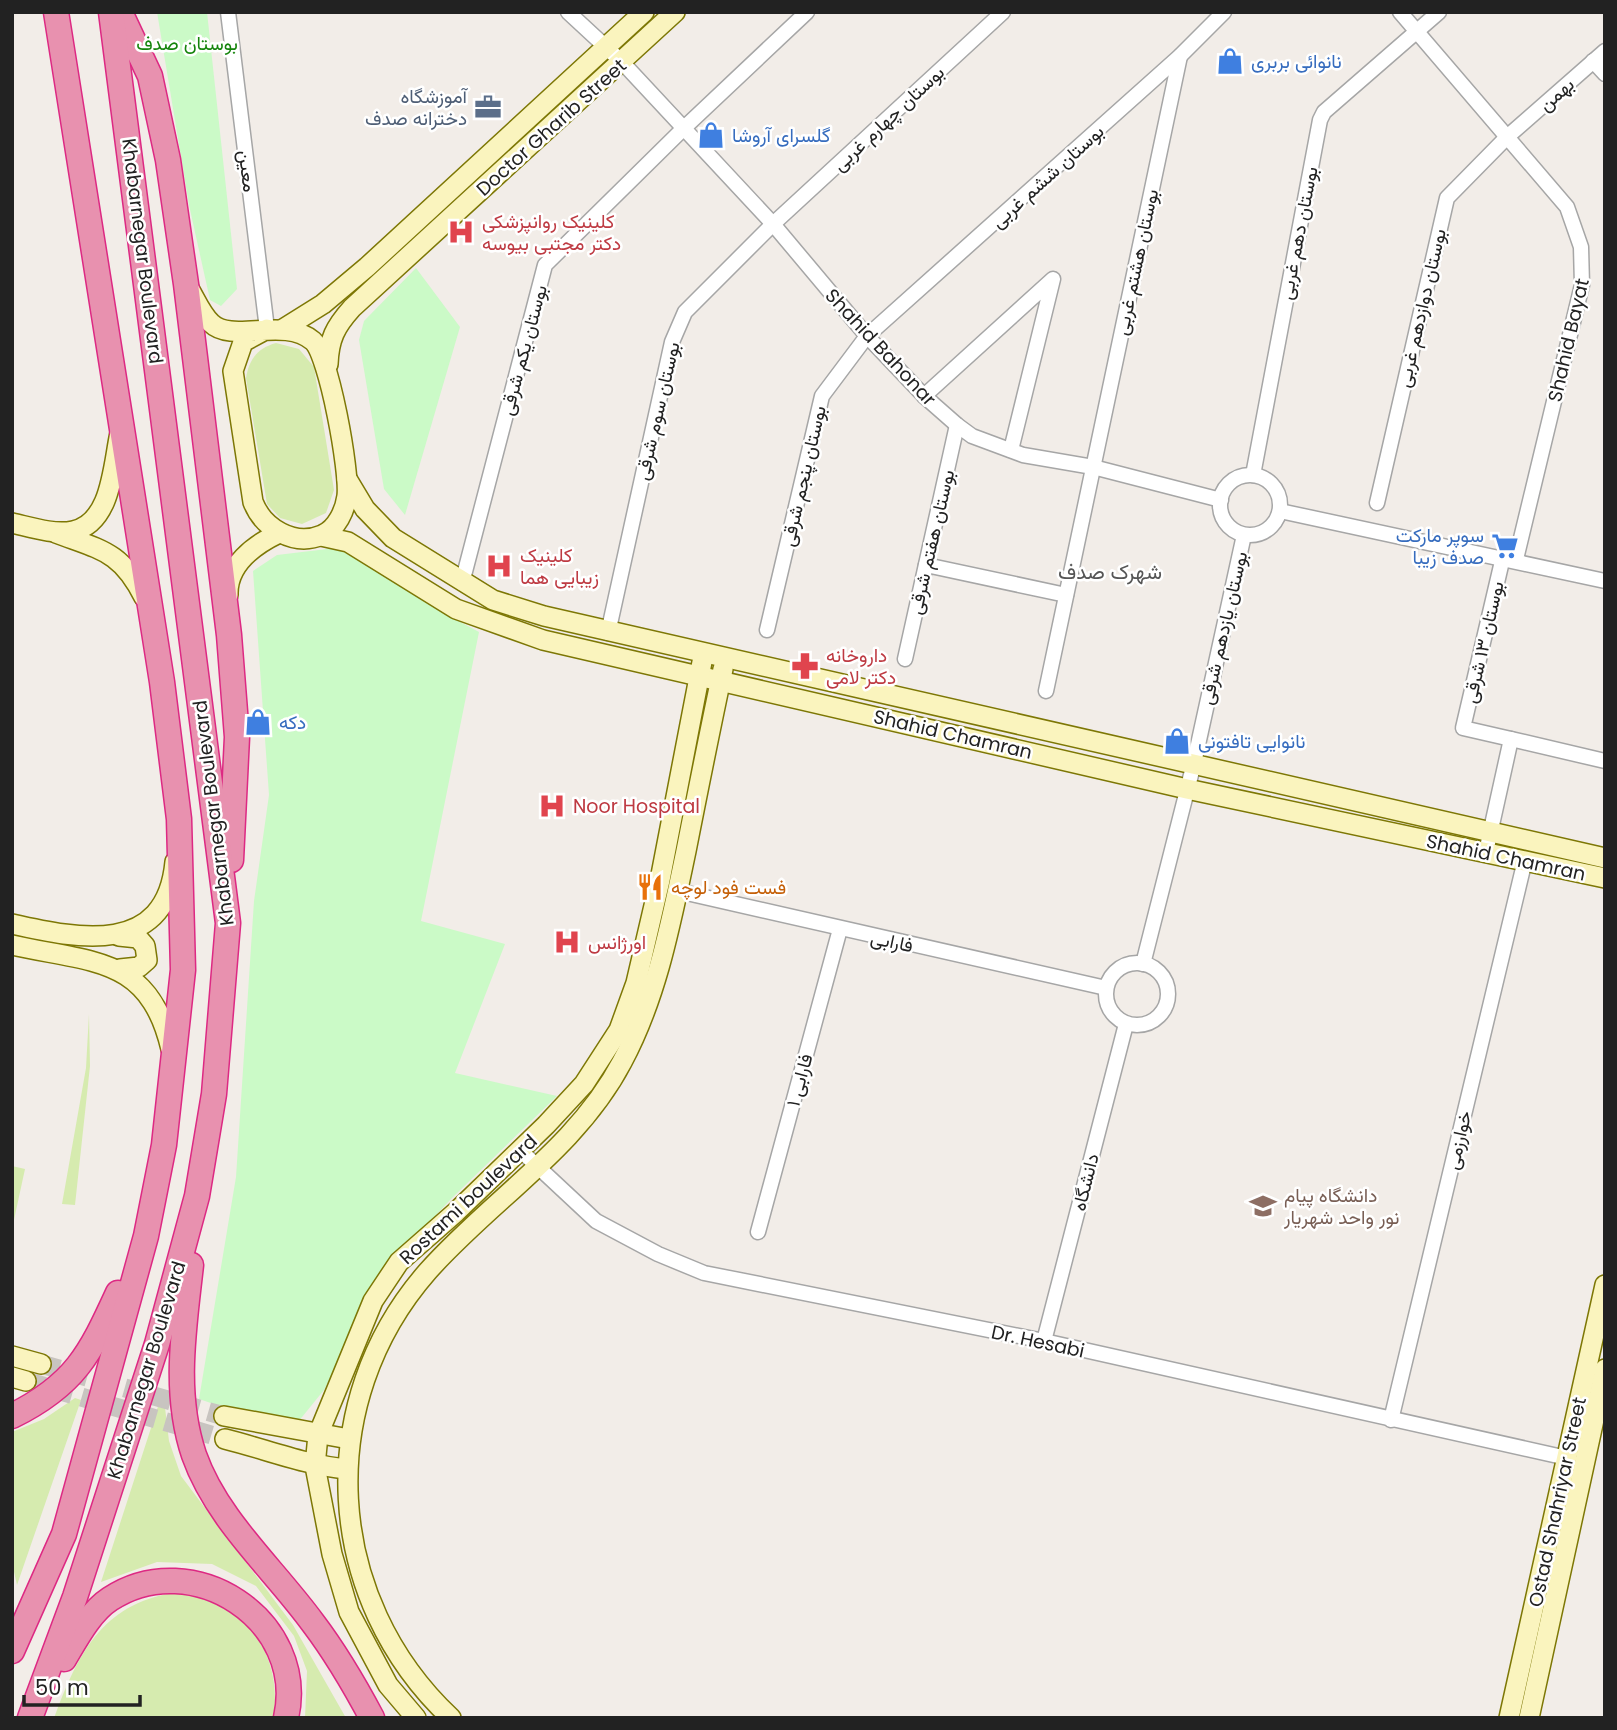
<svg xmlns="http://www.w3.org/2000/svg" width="1617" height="1730" viewBox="0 0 1617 1730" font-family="Poppins,Vazirmatn,sans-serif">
<rect width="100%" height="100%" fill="#f2ede8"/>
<g fill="#d6ebaf">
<path d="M276,343L299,349L314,367L334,490L326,513L302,524L280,518L267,504L246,378C249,359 258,348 276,343Z"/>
<path d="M89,1014L90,1066L75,1205L62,1204L86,1068Z"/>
<path d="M12,1166L25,1169L12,1229Z"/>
<path d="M163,1391L169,1441L181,1476L293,1625L346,1718H305L307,1671L294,1636L256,1586L212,1564L157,1562L101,1582Z"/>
<path d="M75,1398L81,1400L17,1585L12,1563V1432L44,1419Z"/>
<path d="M173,1593C243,1600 282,1648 274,1718H54C77,1655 102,1604 173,1593Z"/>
</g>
<g fill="#cbfac7">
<path d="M157,12H207L237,289L221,306L210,300L189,205Z"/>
<path d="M416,268L460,327L405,515L384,489L359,340L364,321Z"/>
<path d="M344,547L436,609L479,632L421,921L505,944L455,1073L557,1096L452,1198L387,1267L324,1390L298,1422L243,1414L199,1399L236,1177L254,901L269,795L253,571L277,555Z"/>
</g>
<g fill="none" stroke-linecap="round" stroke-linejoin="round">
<g stroke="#c8c4c0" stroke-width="19" stroke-dasharray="19 10" stroke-linecap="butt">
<path d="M41,1364L224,1416"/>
<path d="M26,1381L225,1439"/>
</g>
<defs>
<g id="street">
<path d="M228,12L267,329"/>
<path d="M568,12L622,62L773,224L867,336L924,396L957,425L972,436L1023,455L1093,467L1221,500"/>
<path d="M1400,12L1567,207L1581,247L1582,285L1516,559"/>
<path d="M1593,61L1605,74"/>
<path d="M924,396L1053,279L1011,450"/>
<path d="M1253,475L1320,120L1324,112L1439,12"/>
<circle cx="1250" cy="505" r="30"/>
<path d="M1377,503L1447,198L1507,137L1605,51"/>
<path d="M1280,511L1605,581"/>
<path d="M1503,557L1463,728L1511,739"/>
<path d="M926,565L1066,595"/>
<path d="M462,583L545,265L684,128L807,12"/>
<path d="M767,630L822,396L867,336L1180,56L1224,12"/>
<path d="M608,633L672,342L685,312L773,224L1003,12"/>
<path d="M905,659L957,425"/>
<path d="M1046,691L1180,56"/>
<path d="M1486,852L1511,739L1605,761"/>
<path d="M678,891L1106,988"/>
<circle cx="1137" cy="994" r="31"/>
<path d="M1143,964L1194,763L1244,535"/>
<path d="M521,1151L596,1221L658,1254L704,1273L1044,1341L1567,1458"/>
<path d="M758,1232L840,929"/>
<path d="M1044,1341L1126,1024"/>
<path d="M1391,1420L1525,860"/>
</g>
<g id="secondary">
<path d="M188,287C195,298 201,314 211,323C232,344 284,316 313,341C329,355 350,472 347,496C345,510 337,529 322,535C294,547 263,528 253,502L233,371L243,342L267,329"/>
<path d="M283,329L323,304L367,267L644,12"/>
<path d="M328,364C329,339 335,327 352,308L675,12"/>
<path d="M347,479L365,509L393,538L493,600L544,616L1605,858"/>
<path d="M12,523C30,527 54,535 73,531C112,523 113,464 120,433"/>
<path d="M56,533C101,550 121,551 144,597"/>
<path d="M321,536L348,542L456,609L543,640L1187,789L1605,878"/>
<path d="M228,595C227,565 254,545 279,533"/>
<path d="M12,924C78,939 166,957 175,862"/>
<path d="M119,936L138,938L145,946L147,960L139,967L120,969"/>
<path d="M12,945C93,963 149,956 171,1049"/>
<path d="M12,1356L41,1364"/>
<path d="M12,1377L26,1381"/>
<path d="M224,1416L349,1439"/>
<path d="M225,1439C265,1449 305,1465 346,1469"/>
<path d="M416,1718L388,1685L349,1612L332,1554L315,1466L318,1435L373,1301L399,1262L456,1212L546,1125L584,1084L619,1030L636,983L660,880L702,662"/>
<path d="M451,1718C324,1599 312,1403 428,1271C491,1200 577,1148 622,1062C657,997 671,922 686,851C698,790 710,730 723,669"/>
<path d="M1509,1718L1605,1285"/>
<path d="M1529,1718L1605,1369"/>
</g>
<g id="highway">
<path d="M120,12L150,76L168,160L186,284L229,635L237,737L231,860"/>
<path d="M191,1265C184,1328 173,1393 194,1455C217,1520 273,1568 313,1623C335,1652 355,1686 372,1718"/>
<path d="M12,1416C75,1385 90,1354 118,1293"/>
<path d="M12,1651L64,1534L146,1236L164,1145L183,970L179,819L162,682L56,12"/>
<path d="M64,1659C76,1639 90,1612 110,1599C192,1545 308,1620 286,1718"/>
<path d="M30,1718L75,1597L157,1344L197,1196L214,1094L228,923L111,12"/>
</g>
</defs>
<use href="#street" stroke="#a6a6a6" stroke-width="17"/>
<use href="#secondary" stroke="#7d7705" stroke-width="22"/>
<use href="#highway" stroke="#dd2983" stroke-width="27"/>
<use href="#street" stroke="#fff" stroke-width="14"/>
<use href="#secondary" stroke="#faf4be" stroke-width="19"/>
<use href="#highway" stroke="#e891af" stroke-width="24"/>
</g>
<defs>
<symbol id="shop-bare" viewBox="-9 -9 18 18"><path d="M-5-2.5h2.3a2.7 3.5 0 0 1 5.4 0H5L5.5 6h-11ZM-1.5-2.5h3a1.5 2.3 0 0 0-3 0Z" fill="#3f7fe0" stroke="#fff" stroke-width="2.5" paint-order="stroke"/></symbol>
<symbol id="office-bare" viewBox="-9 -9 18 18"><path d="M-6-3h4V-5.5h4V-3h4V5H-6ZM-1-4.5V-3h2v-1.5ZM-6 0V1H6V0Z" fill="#5c6f8a" stroke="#fff" stroke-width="2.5" paint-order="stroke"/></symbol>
<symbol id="hospital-bare" viewBox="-9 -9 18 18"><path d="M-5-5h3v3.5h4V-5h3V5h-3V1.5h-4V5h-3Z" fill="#e0444e" stroke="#fff" stroke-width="2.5" paint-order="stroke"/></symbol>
<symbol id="supermarket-bare" viewBox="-9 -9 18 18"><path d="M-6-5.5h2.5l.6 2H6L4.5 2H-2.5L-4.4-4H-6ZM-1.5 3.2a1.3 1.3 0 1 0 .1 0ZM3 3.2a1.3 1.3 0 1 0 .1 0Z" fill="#3f7fe0" stroke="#fff" stroke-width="2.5" paint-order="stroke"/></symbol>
<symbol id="pharmacy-bare" viewBox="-9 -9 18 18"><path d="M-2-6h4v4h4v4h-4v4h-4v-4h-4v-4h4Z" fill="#e0444e" stroke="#fff" stroke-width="2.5" paint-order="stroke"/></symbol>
<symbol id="restaurant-bare" viewBox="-9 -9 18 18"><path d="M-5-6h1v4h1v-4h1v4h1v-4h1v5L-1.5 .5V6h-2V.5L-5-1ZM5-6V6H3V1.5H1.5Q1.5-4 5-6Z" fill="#e8710a" stroke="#fff" stroke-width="2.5" paint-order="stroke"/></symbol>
<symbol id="university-bare" viewBox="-9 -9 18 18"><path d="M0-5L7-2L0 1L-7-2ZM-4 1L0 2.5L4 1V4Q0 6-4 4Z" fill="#8d6e63" stroke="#fff" stroke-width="2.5" paint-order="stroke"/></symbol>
</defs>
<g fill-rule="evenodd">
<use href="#shop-bare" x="1211" y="42" width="38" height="38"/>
<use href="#office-bare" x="469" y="88" width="38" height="38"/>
<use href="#shop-bare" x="692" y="116" width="38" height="38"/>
<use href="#hospital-bare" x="442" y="213" width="38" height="38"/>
<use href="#supermarket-bare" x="1486" y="527" width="38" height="38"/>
<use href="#hospital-bare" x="480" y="547" width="38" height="38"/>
<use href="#pharmacy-bare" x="786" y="647" width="38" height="38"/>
<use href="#shop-bare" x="239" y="703" width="38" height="38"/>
<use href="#shop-bare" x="1158" y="722" width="38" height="38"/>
<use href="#hospital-bare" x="533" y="787" width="38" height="38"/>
<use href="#restaurant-bare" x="631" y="868" width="38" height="38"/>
<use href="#hospital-bare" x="548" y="923" width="38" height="38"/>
<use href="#university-bare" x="1244" y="1187" width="38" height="38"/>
</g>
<g text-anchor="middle" stroke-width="5" stroke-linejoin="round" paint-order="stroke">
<g font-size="19" fill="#14840b" stroke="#fff">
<text x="187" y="50">بوستان صدف</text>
</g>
<g font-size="19" fill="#366cbe" stroke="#fff" text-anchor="start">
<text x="1251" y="68">نانوائی بربری</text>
<text x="732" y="142">گلسرای آروشا</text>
<text x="1484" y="542" text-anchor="end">سوپر مارکت<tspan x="1484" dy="22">صدف زیبا</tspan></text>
<text x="279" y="729">دکه</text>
<text x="1198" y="748">نانوایی تافتونی</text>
</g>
<g font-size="19" fill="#222" stroke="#fff">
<text transform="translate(1556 94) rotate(-41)" y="7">بهمن</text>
<text transform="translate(888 118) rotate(-43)" y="7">بوستان چهارم غربی</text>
<text transform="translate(551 127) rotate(-42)" y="7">Doctor Gharib Street</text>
<text transform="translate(248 171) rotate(83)" y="7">معین</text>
<text transform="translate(1047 176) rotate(-42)" y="7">بوستان ششم غربی</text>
<text transform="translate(1298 233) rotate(-79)" y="7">بوستان دهم غربی</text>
<text transform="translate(143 251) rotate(83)" y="7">Khabarnegar Boulevard</text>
<text transform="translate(1136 262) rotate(-78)" y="7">بوستان هشتم غربی</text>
<text transform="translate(1421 308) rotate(-77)" y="7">بوستان دوازدهم غربی</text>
<text transform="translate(1568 340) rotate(-77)" y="7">Shahid Bayat</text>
<text transform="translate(881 347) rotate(47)" y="7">Shahid Bahonar</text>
<text transform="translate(523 350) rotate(-75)" y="7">بوستان یکم شرقی</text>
<text transform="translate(657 411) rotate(-77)" y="7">بوستان سوم شرقی</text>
<text transform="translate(803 476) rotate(-77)" y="7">بوستان پنجم شرقی</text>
<text transform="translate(931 542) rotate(-77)" y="7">بوستان هفتم شرقی</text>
<text transform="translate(1223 628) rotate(-77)" y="7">بوستان یازدهم شرقی</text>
<text transform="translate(1483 642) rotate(-77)" y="7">بوستان ۱۳ شرقی</text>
<text transform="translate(953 734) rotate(13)" y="7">Shahid Chamran</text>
<text transform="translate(213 813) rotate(-97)" y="7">Khabarnegar Boulevard</text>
<text transform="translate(1506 857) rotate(12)" y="7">Shahid Chamran</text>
<text transform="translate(892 941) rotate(12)" y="7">فارابی</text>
<text transform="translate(799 1080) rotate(-75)" y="7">فارابی ۱</text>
<text transform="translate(1458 1140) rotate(-77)" y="7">خوارزمی</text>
<text transform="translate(1085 1182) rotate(-76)" y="7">دانشگاه</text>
<text transform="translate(468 1199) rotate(-43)" y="7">Rostami boulevard</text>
<text transform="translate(1038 1341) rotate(12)" y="7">Dr. Hesabi</text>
<text transform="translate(146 1370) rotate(-73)" y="7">Khabarnegar Boulevard</text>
<text transform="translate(1557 1502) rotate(-78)" y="7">Ostad Shahriyar Street</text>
</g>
<g font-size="19" fill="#4e5e75" stroke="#fff" text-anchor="end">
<text x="467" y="103">آموزشگاه<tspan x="467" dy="22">دخترانه صدف</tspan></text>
</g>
<g font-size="19" fill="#be3a42" stroke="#fff" text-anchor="start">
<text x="482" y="228">کلینیک روانپزشکی<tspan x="482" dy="22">دکتر مجتبی بیوسه</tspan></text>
<text x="520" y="562">کلینیک<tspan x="520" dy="22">زیبایی هما</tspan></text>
<text x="826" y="662">داروخانه<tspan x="826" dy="22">دکتر لامی</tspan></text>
<text x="573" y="813">Noor Hospital</text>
<text x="588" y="949">اورژانس</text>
</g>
<g font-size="19" fill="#c56008" stroke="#fff" text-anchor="start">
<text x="671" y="894">فست فود لوچه</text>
</g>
<g font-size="19" fill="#785e54" stroke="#fff" text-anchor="start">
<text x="1284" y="1202">دانشگاه پیام<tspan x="1284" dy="22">نور واحد شهریار</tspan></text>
</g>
<g font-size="21" fill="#555" stroke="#fff">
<text x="1110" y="579">شهرک صدف</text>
</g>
</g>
<rect width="1617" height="1730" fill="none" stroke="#222222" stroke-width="28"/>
<path d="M24 1695v10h116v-10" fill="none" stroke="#222222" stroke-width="3.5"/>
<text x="35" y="1695" font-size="21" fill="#222222" stroke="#ffffff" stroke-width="5" paint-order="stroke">50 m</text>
</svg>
